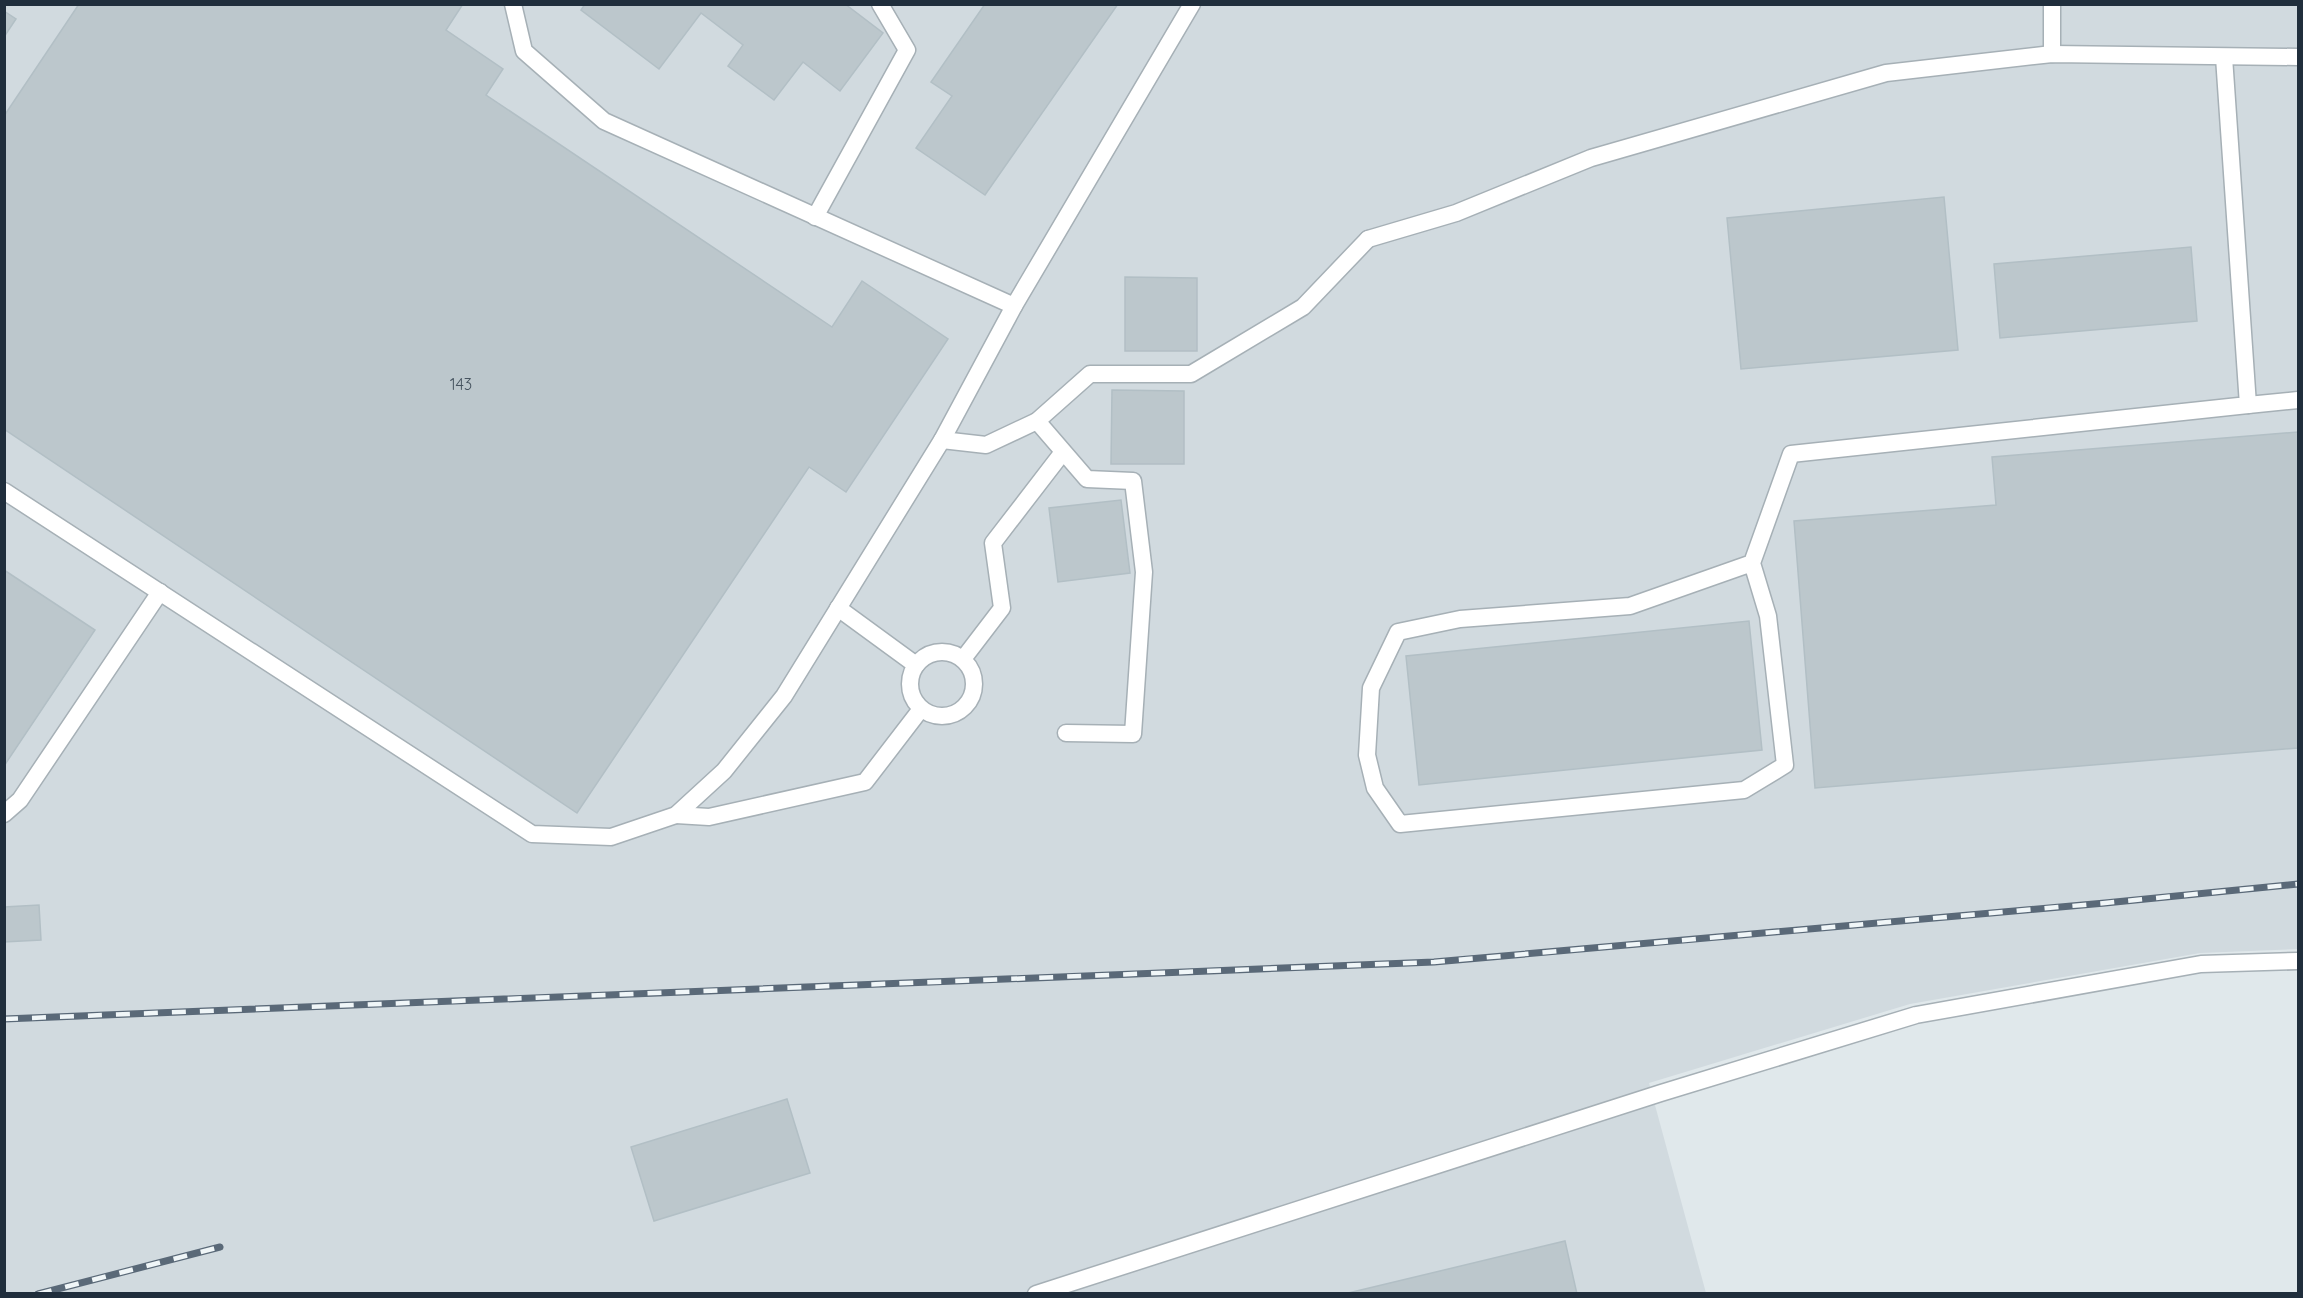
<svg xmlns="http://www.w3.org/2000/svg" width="2303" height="1298" viewBox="0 0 2303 1298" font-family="Quicksand,sans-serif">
<rect width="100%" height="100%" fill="#e0e8eb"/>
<path fill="#d1dadf" d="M5,5H2298V949L2200,953L1910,1004L1649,1083L1706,1293L5,1294Z"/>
<g fill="#bcc7cc" stroke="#b2bfc5" stroke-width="1.5">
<path d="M79,4H463L446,30L503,69L486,95L832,327L862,281L948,339L846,492L809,467L577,813L4,429V116Z"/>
<path d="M585,4H845L883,33L840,91L803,62L774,100L728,66L743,45L701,13L659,69L581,10Z"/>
<path d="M985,4H1118L985,195L916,148L952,96L931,82Z"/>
<path d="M4,11L16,19L4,37Z"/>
<path d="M1944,197L1958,350L1741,369L1727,218Z"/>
<path d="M2191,247L2197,321L2000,338L1994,264Z"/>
<path d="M1125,277L1197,278V351H1125Z"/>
<path d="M1112,390L1184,391V464H1111Z"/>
<path d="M2298,432V748L1815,788L1794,521L1996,505L1992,457Z"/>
<path d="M1121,500L1130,573L1058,582L1049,508Z"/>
<path d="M4,570L95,630L4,766Z"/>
<path d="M1749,621L1762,750L1419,785L1406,656Z"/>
<path d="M39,905L41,940L4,942V907Z"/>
<path d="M787,1099L810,1173L654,1221L631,1147Z"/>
<path d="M1565,1241L1577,1294H1344Z"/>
</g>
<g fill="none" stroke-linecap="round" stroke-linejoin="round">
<defs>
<g id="service">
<path d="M513,4L524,51L604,121L1014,306"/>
<path d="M2052,54V4"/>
<path d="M815,217L907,50L880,4"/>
<path d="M2248,405L2298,400"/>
<path d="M1037,421L1087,479L1133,481L1144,572L1133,734L1066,733"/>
<path d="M942,440L986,445L1037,421L1090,374H1191L1303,307L1368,239"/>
<path d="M4,491L532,834L611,837L676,815L724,771L784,696L942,440L1014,306L1192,4"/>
<path d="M1752,563L1630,606L1460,619L1398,632L1371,688L1367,755L1375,788L1400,824L1744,790L1785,765L1768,616L1752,563L1791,454L2248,405L2224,57"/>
<path d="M838,608L916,665"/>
<circle cx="942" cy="684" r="32"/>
<path d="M963,659L1002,608L993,543L1063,452"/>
<path d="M4,814L20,800L160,592"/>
<path d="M676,815L709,817L865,782L921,709"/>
<path d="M1036,1294L1661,1093L1916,1015L2201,964L2298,961"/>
</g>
<path id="tertiary" d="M1368,239L1456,213L1591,158L1886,73L2052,54L2298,57"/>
</defs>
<use href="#service" stroke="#a6b0b6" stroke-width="19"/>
<use href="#tertiary" stroke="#a6b0b6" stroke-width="19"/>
<use href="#service" stroke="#fff" stroke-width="16"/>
<use href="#tertiary" stroke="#fff" stroke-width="16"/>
<defs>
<g id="rail">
<path d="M4,1019L1434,962L2105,903L2298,884"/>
<path d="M38,1294L220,1247"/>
</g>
</defs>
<use href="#rail" stroke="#5a6978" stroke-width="7"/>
<use href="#rail" stroke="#f0f6f8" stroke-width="4.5" stroke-dasharray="14" stroke-linecap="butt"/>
</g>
<g text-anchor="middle" stroke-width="4.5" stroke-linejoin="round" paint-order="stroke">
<g font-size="16" fill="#475460">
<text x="461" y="390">143</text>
</g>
</g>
<rect width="2303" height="1298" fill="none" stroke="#202e3c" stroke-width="12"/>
</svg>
